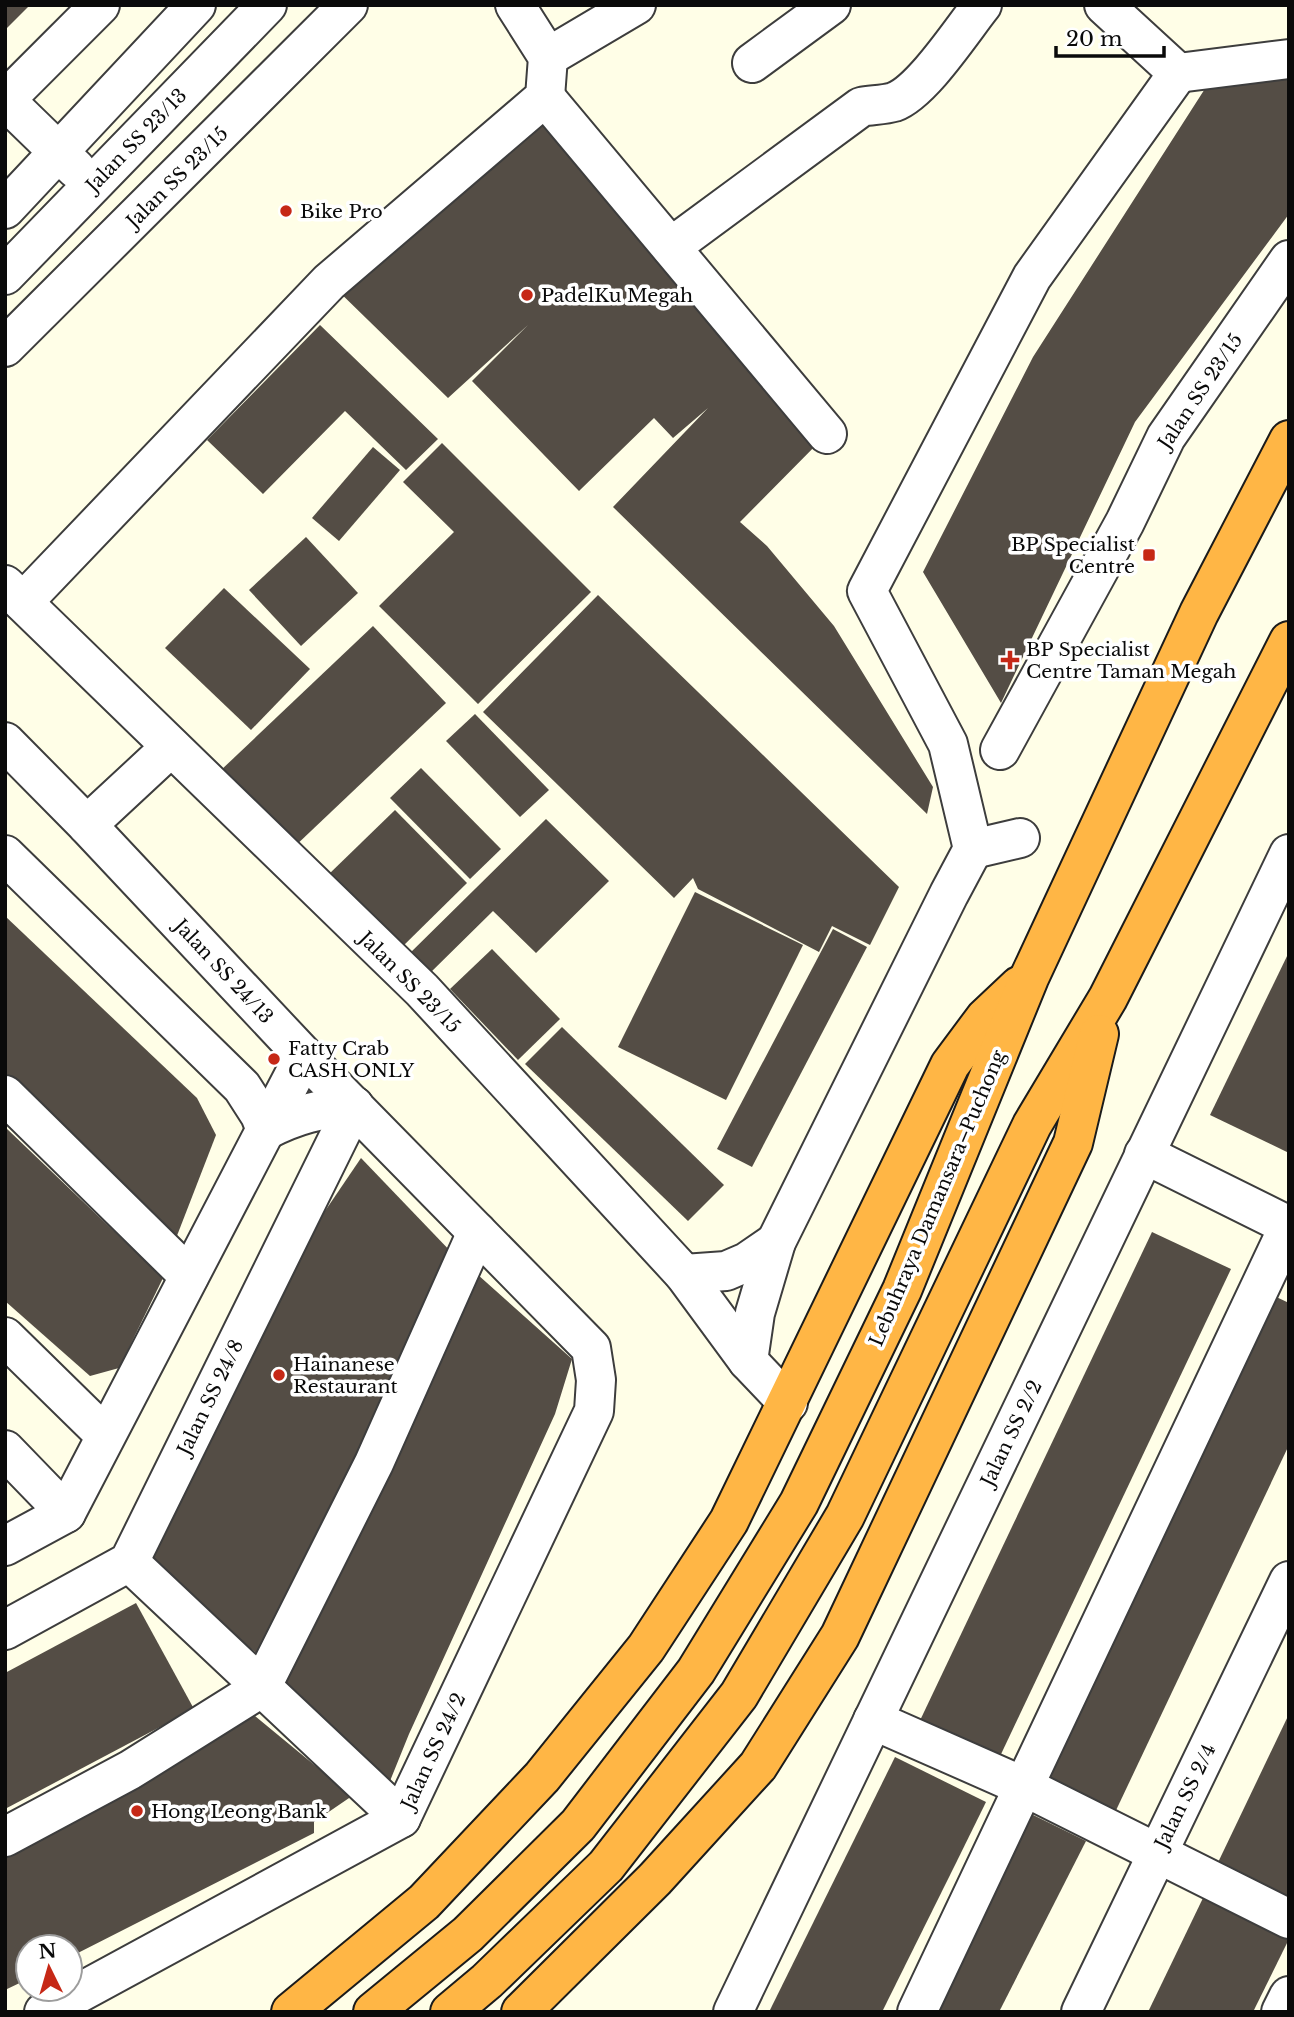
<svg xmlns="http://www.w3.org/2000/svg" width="1294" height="2017" viewBox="0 0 1294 2017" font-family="'Libre Baskerville',serif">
<rect width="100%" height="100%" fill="#fffee7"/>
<g fill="#544d45">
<path d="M5,5H30L5,30Z"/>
<path d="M1289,73V214L1135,422L1001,703L923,572L1033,357L1208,84Z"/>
<path d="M545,97L827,434L740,522L767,546L834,626L933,787L927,814L613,507L708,408L673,438L654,418L579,491L472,381L528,325L448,398L329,282Z"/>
<path d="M320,325L438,439L406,470L345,411L263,494L207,440Z"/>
<path d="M442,443L591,592L478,704L379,606L454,532L403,482Z"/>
<path d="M373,447L400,470L339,541L312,518Z"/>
<path d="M306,537L358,593L301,646L249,590Z"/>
<path d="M224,588L310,669L251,730L165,648Z"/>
<path d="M598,595L899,887L870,945L832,926L819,952L698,889L693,878L674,898L483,712Z"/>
<path d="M373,626L446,703L292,849L219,772Z"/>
<path d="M475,714L549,790L520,817L446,741Z"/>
<path d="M421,768L501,849L470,879L390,798Z"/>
<path d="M395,810L467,883L399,950L327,876Z"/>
<path d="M546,819L609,881L536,953L493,911L427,976L407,956Z"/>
<path d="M695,892L803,945L726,1100L618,1047Z"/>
<path d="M5,916L197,1098L216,1135L173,1246L5,1085Z"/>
<path d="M833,929L867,947L752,1167L717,1149Z"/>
<path d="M492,949L560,1019L518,1060L450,989Z"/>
<path d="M1289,952V1153L1210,1115Z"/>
<path d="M562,1027L724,1185L688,1221L525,1064Z"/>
<path d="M5,1127L163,1278L119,1368L90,1376L5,1301Z"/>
<path d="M361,1158L455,1256L265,1660L149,1567L323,1214Z"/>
<path d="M1152,1232L1231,1269L994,1769L915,1731Z"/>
<path d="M477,1274L572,1359L555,1414L409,1734L390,1781L275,1690Z"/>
<path d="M1266,1292L1289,1303V1445L1110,1823L1032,1787Z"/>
<path d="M136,1603L194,1709L5,1809V1673Z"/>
<path d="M1289,1714V1911L1212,1875Z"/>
<path d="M255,1716L352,1796L314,1822V1833L70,1957V1947H28V1979L5,1990V1847Z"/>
<path d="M895,1757L986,1802L955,1865L882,2012H769Z"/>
<path d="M1025,1811L1086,1841L999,2012H923Z"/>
<path d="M1203,1898L1289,1939L1253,2012H1148Z"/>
</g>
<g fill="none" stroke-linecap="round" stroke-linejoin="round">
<defs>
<g id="minor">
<path d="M548,57L636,5"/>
<path d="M752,63L831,5"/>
<path d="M1178,73L1289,59"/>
<path d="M545,97L827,434"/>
<path d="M5,100L100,5"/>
<path d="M5,100L76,169"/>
<path d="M5,209L196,5"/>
<path d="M671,247L861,107C871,105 884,105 894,102C922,92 962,30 982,5"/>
<path d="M5,275L267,5"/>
<path d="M5,347L348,5"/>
<path d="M5,585L422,990L684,1274L748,1361L788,1403"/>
<path d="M23,602L329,282L545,97L548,57L515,5"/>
<path d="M5,742L87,825L304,1056L591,1348L596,1380L594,1411L401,1818L44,2012"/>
<path d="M1000,750L1125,522L1166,437L1289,260"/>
<path d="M87,825L171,747"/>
<path d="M973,849L1020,838"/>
<path d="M5,855L242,1087L260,1115L266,1130"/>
<path d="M5,1095L189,1276"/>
<path d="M266,1130C295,1115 321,1108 354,1106"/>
<path d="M1144,1154L1289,1226"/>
<path d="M684,1274L726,1271L747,1262L776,1242"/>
<path d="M5,1337L105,1435"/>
<path d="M748,1361L755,1313L776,1242L949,894L973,849L948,744L867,591L1032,277L1178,73L1104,5"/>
<path d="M5,1450L66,1513"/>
<path d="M5,1546L66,1513L304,1056"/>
<path d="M129,1562L401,1818"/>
<path d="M5,1630L129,1562L354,1106"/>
<path d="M873,1720L1025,1787L1289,1919"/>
<path d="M5,1837L130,1770L261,1688L374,1463L477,1232"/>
<path d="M733,2012L1289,854"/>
<path d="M917,2012L1289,1226"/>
<path d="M1081,2012L1289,1581"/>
<path d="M1281,2012L1289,1996"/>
</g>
<g id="highway">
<path d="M291,2012L424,1902L542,1777L646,1648L729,1521L950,1065L985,1018L1019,986"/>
<path d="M373,2012L468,1934L578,1825L696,1671L799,1503L902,1290L1029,978L1199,613L1289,440"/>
<path d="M450,2012L487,1981L606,1866L739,1695L845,1516L1032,1125L1108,998L1289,641"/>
<path d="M521,2012L655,1879L758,1766L840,1636L1073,1143L1099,1034"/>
</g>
</defs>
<use href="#minor" stroke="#3d3d3d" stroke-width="42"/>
<use href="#highway" stroke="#1b1b1b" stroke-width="42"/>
<use href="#minor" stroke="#fff" stroke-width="38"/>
<use href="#highway" stroke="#ffb645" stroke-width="38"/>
</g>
<g fill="#c62816" stroke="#fff" stroke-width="2.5">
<circle cx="286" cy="211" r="7"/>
<circle cx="527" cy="295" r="7"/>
<rect x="1142" y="548" width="14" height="14" rx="3.5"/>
<path d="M1006.5 649.5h7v7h7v7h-7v7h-7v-7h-7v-7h7z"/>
<circle cx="274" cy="1059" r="7"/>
<circle cx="279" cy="1375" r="7"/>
<circle cx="137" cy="1811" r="7"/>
</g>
<g text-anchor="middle" stroke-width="7" stroke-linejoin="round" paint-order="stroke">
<g font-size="19" fill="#0a0a0a" stroke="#fff">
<text transform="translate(136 140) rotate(-46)" y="7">Jalan SS 23/13</text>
<text transform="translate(177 177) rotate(-45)" y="7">Jalan SS 23/15</text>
<text transform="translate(1200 391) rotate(-56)" y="7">Jalan SS 23/15</text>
<text transform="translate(224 971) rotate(47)" y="7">Jalan SS 24/13</text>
<text transform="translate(410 982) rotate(45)" y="7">Jalan SS 23/15</text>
<text transform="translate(937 1198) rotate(-67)" y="7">Lebuhraya Damansara–Puchong</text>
<text transform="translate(210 1397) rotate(-64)" y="7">Jalan SS 24/8</text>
<text transform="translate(1011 1433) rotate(-64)" y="7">Jalan SS 2/2</text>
<text transform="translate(433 1751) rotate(-65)" y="7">Jalan SS 24/2</text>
<text transform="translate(1185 1796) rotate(-64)" y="7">Jalan SS 2/4</text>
</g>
<g font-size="19" fill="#0a0a0a" stroke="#fff" text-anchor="start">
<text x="300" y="218">Bike Pro</text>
<text x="541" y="302">PadelKu Megah</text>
<text x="1135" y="551" text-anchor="end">BP Specialist<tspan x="1135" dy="22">Centre</tspan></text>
<text x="1026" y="656">BP Specialist<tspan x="1026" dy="22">Centre Taman Megah</tspan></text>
<text x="288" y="1055">Fatty Crab<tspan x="288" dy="22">CASH ONLY</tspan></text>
<text x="293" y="1371">Hainanese<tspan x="293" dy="22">Restaurant</tspan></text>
<text x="151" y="1818">Hong Leong Bank</text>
</g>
</g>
<rect width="1294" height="2017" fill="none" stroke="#0a0a0a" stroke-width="14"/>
<g transform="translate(49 1968) rotate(355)"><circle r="33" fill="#ffffff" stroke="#9d9d9d" stroke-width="2"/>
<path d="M0-5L12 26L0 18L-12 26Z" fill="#c62816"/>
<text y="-10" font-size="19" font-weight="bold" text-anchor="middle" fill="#0a0a0a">N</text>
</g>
<path d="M1056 46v10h108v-10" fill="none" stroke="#0a0a0a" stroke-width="3.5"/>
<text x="1066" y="46" font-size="21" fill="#0a0a0a" stroke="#ffffff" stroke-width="5" paint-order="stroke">20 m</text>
</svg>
